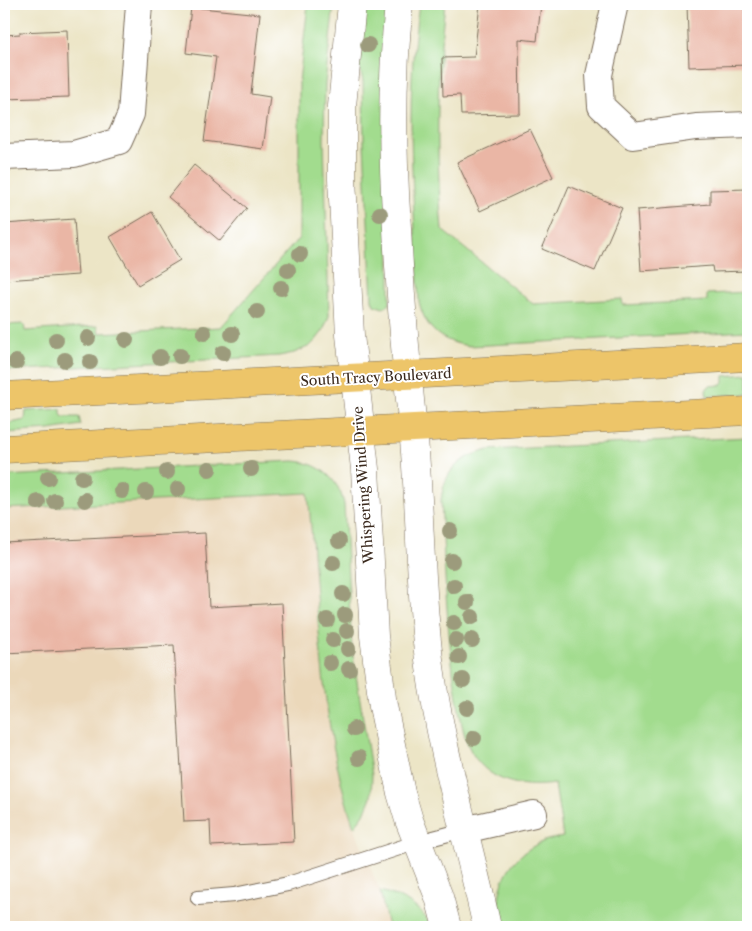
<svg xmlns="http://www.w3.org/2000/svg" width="752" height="931" viewBox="0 0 752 931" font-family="'Libre Caslon Text',serif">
<rect width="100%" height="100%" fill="#fff"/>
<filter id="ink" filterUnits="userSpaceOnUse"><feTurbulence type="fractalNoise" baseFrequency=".02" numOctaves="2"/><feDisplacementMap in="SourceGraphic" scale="10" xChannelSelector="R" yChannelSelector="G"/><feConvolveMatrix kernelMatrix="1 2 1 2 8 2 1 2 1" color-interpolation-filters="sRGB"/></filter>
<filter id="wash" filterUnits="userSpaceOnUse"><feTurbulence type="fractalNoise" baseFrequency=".0096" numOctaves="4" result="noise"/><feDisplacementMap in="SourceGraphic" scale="20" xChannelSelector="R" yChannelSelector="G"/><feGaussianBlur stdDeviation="1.12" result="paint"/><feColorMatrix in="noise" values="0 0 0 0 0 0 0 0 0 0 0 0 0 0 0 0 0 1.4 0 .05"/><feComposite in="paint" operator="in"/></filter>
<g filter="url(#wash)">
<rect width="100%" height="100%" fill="#ece5c6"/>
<path fill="#ebd8ba" d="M308,493L317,622L329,714L343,794L354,827L380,891L388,927H4V509Z"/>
<g fill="#a2dc8e" stroke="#6e8356">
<path d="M308,4H334L325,84L324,140L329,316L323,331L316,340L310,346L294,353L279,356L4,371V325L24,324L25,331L98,326L99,333L221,327L299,238V82Z"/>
<path d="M359,4H389L390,304L383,308L374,305L372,300L364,144L363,81L357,58Z"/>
<path d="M419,4H445C436,79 436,155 442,230L533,304L622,299L623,305L707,301V294L748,292V331L470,346C441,342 426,330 419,302C414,203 404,102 419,4Z"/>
<path d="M748,374V394L707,396L706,390L709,386L722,385L724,383V376Z"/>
<path d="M61,409V414L63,417H79L81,425L49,430L5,433L6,424L25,420L26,411Z"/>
<path d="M748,437V927H500C494,888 506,857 544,841C550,839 557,838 563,837L555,784C525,788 495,784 476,759C463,742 461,718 457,698C446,633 445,567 441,501C444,470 460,457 489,450Z"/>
<path d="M293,461C319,462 339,479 344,504L352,650L372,775L371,797L364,814L354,827C318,720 319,605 308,493L4,509V476Z"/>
<path d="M380,891C403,897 420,906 432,927H388Z"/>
</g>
<g id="blocks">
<g fill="#eab6a5">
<path d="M480,4H541L537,41L519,39L520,114L461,115L460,95L443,96L442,58L474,57Z"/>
<path d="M687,4H744L747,65L689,67Z"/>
<path d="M191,7L260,14L251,94L270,97L263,149L204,141L216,57L186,53Z"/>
<path d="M67,30L69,97L4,99V35L20,34V32Z"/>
<path d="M530,129L553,177L480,211L457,162Z"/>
<path d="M194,165L247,208L220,241L168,197Z"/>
<path d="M569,186L622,208L595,271L542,249Z"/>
<path d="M748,189V271L713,272L712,266L641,271L637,210L710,204V190Z"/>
<path d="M152,212L180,260L138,285L110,237Z"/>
<path d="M74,219L78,275L4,280V224Z"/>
<path d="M205,533L209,607L282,603L294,842L211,846L210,821L184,822L174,645L4,653V543Z"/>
</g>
</g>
</g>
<g filter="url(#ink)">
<use href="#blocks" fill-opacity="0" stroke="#796b59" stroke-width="1"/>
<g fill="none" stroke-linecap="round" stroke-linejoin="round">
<defs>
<path id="service" d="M198,898L234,895L288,884L418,842L464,830"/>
<g id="minor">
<path d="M615,4L599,75L601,106L633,136L696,127L748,125"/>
<path d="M4,157L74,154L119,141L131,114L139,4"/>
<path d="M464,830L534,814"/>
</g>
<g id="tertiary">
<path d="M352,4L342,106V179L350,335L365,469L374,636L383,706L401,793L409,820L439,897L447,927"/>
<path d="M399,4C391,79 392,153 397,228C400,295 406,362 413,429C421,508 419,588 430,667C442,755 468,840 487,927"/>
</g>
<g id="primary">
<path d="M4,396L748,357"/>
<path d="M4,449L748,411"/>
</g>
</defs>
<use href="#service" stroke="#796b59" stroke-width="16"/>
<use href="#minor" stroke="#796b59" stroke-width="28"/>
<use href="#tertiary" stroke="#796b59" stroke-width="29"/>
<use href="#primary" stroke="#796b59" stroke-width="29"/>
<use href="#service" stroke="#fff" stroke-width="14"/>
<use href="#minor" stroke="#fff" stroke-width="26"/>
<use href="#tertiary" stroke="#fff" stroke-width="28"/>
<use href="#primary" stroke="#edc569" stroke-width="28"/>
</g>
<g fill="#9c9b7c">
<circle cx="368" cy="45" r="8"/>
<circle cx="380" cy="214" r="8"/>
<circle cx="300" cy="254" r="8"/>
<circle cx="288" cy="270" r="8"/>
<circle cx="281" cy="288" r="8"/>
<circle cx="257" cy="312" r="8"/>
<circle cx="204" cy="333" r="8"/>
<circle cx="232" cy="334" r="8"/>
<circle cx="88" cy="338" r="8"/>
<circle cx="56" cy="340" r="8"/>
<circle cx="126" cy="340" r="8"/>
<circle cx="223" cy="353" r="8"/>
<circle cx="180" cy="356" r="8"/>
<circle cx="160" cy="357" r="8"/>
<circle cx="65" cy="360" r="8"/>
<circle cx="16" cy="362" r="8"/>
<circle cx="90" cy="362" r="8"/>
<circle cx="209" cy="469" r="8"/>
<circle cx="251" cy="469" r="8"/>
<circle cx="167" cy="472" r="8"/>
<circle cx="48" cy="478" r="8"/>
<circle cx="82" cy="478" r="8"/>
<circle cx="178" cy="489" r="8"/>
<circle cx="122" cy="491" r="8"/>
<circle cx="146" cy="492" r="8"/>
<circle cx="85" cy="500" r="8"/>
<circle cx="55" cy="501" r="8"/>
<circle cx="38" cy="502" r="8"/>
<circle cx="450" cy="531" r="8"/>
<circle cx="339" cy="541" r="8"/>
<circle cx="452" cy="561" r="8"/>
<circle cx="333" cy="563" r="8"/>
<circle cx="454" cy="586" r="8"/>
<circle cx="343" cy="594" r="8"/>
<circle cx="467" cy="602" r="8"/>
<circle cx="345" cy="615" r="8"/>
<circle cx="472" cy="617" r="8"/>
<circle cx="327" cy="620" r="8"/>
<circle cx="454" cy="623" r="8"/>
<circle cx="347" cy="631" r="8"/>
<circle cx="333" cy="640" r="8"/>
<circle cx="456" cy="640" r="8"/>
<circle cx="472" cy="640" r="8"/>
<circle cx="348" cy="649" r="8"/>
<circle cx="459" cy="657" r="8"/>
<circle cx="330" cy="663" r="8"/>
<circle cx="349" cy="669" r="8"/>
<circle cx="463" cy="680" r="8"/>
<circle cx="467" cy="708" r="8"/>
<circle cx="354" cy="729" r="8"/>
<circle cx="474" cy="738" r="8"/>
<circle cx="359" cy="758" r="8"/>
</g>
</g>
<g text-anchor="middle" stroke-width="4" stroke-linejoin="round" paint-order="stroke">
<g font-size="14" fill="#3b2a1e" stroke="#fff">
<text transform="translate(376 377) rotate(-3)" y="5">South Tracy Boulevard</text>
<text transform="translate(363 485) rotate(-94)" y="5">Whispering Wind Drive</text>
</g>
</g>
<rect width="752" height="931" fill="none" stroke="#fff" stroke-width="20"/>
</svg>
